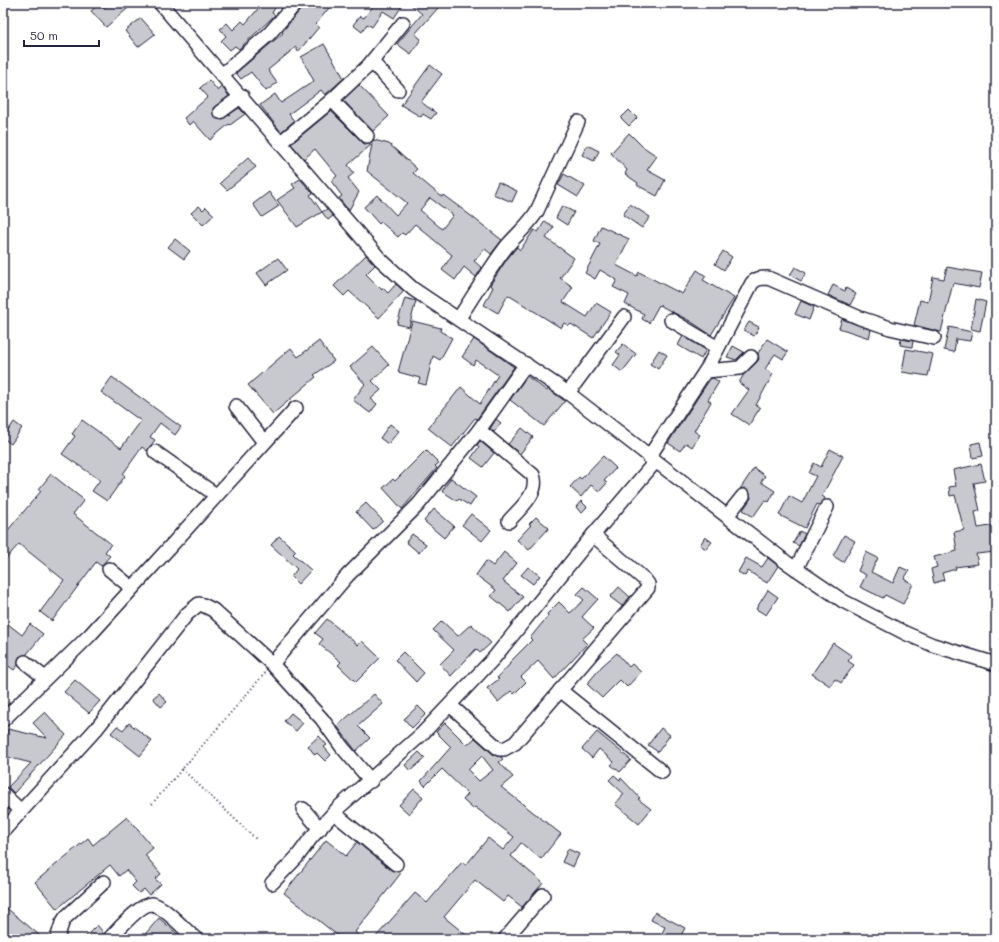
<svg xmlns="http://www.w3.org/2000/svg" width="999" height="942" viewBox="0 0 999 942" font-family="Mali,sans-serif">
<rect width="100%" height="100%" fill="#fff"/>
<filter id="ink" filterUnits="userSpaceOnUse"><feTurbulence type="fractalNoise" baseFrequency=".025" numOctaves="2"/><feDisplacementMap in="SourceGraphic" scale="8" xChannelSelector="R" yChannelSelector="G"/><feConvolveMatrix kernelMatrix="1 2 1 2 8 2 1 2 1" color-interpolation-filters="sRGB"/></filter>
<g filter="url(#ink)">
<g fill="#c8c8cf" stroke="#22223b" fill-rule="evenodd">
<path d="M100,3L104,8L109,3H134L106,27L91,11Z"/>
<path d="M263,3H278L272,13L275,15L239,49L235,46L230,50L221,41L226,36L220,29L227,23L233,30L242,21L245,24Z"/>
<path d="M306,3H333L316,24L319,27L298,52L296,47L268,70L277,83L266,91L251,72L241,79L236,73L283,33L282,32Z"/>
<path d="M372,3H404L394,18L383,11L372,27L367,24L362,32L353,25L360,16L364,18L374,5Z"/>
<path d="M409,3H432L438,8L415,34L421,39L411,54L397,44L422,14Z"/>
<path d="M141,18L155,34L138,47L125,31Z"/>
<path d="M324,44L344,78L325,95L321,90L289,114L294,121L281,132L260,105L275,94L281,103L314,81L301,57Z"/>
<path d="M430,65L442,74L421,102L436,113L431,119L423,114L421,117L401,105Z"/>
<path d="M209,80L218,91L222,87L229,96L213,108L214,117L221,120L239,108L245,114L230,125L229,124L210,140L193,121L189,125L184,118L208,97L200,88Z"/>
<path d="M359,85L389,116L373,131L343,100Z"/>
<path d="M629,110L637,118L629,126L621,118Z"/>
<path d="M331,111L364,144H369L374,140L389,144L417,169L413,173L442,197L443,195L462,209L502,240L491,254L485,249L474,261L482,268L476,277L464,267L455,280L442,270L452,255L415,224L405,235L402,233L398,237L381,222L379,224L364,207L377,195L396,215L407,203L367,171L372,144L348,165L354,173L348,178L359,192L349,210L345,206L339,198L342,196L331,181L337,176L315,149L304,159L291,144ZM430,198L453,215L442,229L420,210Z"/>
<path d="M629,133L642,146L657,156L647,170L665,180L657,196L637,185L638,183L625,174L627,170L611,153Z"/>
<path d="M587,145L599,151L594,161L582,155Z"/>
<path d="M248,158L256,167L227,190L220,183Z"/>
<path d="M564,174L585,186L578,197L558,185Z"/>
<path d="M300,179L313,193L310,195L322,212L297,227L277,200L295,188L292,184Z"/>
<path d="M498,182L517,191L512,202L493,194Z"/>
<path d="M269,192L279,206L262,217L253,204Z"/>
<path d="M630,204L650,217L642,228L623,215Z"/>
<path d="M199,206L203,210L206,207L214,215L203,225L191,213Z"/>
<path d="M562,206L574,212L567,225L556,218Z"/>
<path d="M327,209L333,216L328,220L322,212Z"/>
<path d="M545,221L554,227L546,238L574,258L560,278L573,287L563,302L587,317L596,303L611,312L593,338L571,324L569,326L564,323L561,328L508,295L498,313L484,305L493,287L490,285L507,259L517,247L520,250L534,230L538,232Z"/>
<path d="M601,226L629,239L616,265L637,276L639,272L682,294L697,270L706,276L703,280L734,298L711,335L690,321L659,305L649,323L642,319L644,314L625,304L629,295L613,287L617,280L600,270L595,279L585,273L600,244L594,241Z"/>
<path d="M175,239L190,251L184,259L168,247Z"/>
<path d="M723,251L732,257L724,270L715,264Z"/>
<path d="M366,255L375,265L366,274L382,290L383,288L388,293L396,284L404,291L379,318L349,291L344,296L334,286Z"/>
<path d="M278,258L287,270L266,285L257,273Z"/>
<path d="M795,267L806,273L801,281L790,275Z"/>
<path d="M947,267L982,273L979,288L953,283L941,332L914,325L920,300L928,302L933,277L944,279Z"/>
<path d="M833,285L845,291L846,288L856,294L850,305L828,295Z"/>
<path d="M405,298L416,301L409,327L397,324Z"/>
<path d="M976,299L986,302L980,331L971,329Z"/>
<path d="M801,301L814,307L809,320L795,314Z"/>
<path d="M842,319L871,330L869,338L839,328Z"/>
<path d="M412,321L441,328L440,331L452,338L440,360L433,356L426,385L418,383L420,378L398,372Z"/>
<path d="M749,322L759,327L754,336L744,330Z"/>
<path d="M949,327L972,332L970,341L956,339L954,352L944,350Z"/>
<path d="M683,336L706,350L701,359L678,345Z"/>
<path d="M474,339L514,367L477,419L475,418L452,447L428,428L461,387L480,404L498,375L476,360L473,365L462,357Z"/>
<path d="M767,339L788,352L783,359L775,354L765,369L773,374L756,405L760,408L749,425L732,414L749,390L739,383L744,374L757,362L759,359L758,353Z"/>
<path d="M901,339L913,341L912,347L900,345Z"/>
<path d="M319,341L334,361L314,375L316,377L273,414L248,385L291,348L298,357Z"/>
<path d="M623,344L636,354L622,372L613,365L620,355L616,352Z"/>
<path d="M733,346L744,352L736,360L727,357Z"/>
<path d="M373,347L389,365L372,381L381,390L371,399L377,404L370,413L353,400L365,384L350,367Z"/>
<path d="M906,349L933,354L928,376L902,372Z"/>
<path d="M659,350L667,355L658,369L650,364Z"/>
<path d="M527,376L547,391L548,389L565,401L544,426L510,400Z"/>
<path d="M112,377L181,427L175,435L160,423L150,437L155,440L147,451L142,447L123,474L125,476L107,501L92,491L100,480L62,454L75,436L72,434L82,420L121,448L141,421L101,392Z"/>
<path d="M713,378L719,382L708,400L711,402L694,431L700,435L692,447L686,443L680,451L668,443L710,379Z"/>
<path d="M496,419L501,423L494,432L490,429Z"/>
<path d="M14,422L22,428L11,444L3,438Z"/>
<path d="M390,424L399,431L388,444L380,438Z"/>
<path d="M522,428L533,437L520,454L508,444Z"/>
<path d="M480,441L494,453L483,467L471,458L479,447L477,445Z"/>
<path d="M980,442L983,456L973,458L971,444Z"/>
<path d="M830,449L843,456L822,496L825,498L824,500L819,505L817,504L805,528L779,515L789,496L802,503L816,476L809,473L814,463L821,467Z"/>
<path d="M426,450L439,463L435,466L437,468L402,509L383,488L393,479L395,481Z"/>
<path d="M603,456L616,468L604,481L607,483L599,492L591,485L581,497L570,487L579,477L581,479Z"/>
<path d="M981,464L985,481L974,483L980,511L975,512L978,528L996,525V552L976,554L978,564L955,567L956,569L942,573L944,580L934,583L931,569L937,567L934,557L957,551L954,532L964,530L955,495L950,496L949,487L956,486L953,470Z"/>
<path d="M754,468L765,476L761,482L775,491L769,502L765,500L753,517L743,510L751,498L750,493L745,488L740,489Z"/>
<path d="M51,474L84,500L73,514L111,544L105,552L110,556L101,566L96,562L52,621L40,612L64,580L19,544L3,562V536L41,491L39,489Z"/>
<path d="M451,478L476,497L470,506L459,499L457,501L442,491Z"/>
<path d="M581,501L587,507L581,513L576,507Z"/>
<path d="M366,503L383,521L373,530L356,512Z"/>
<path d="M434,509L454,526L444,538L424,521Z"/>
<path d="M471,514L491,530L482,541L462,525Z"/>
<path d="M536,517L549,528L529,550L517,540L531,525L529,524Z"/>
<path d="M800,531L805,534L799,546L793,543Z"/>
<path d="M412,534L426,544L419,553L406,542Z"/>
<path d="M844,535L855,541L843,562L833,556Z"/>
<path d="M279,536L296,551L293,554L311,570L298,584L291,577L297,569L271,545Z"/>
<path d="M705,537L712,542L706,549L700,545Z"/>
<path d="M504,552L517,563L503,581L523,597L510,612L491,596L496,590L476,575L486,561L493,566Z"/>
<path d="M866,552L878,558L871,572L893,583L900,567L909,571L904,579L913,584L903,604L885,595L883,598L860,587L866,575L858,571Z"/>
<path d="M746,558L762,567L768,558L778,566L767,583L748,571L745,576L738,572Z"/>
<path d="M528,567L540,576L533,584L521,575Z"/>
<path d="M584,587L598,599L582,617L594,628L582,639L587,644L554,679L538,661L521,677L526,682L514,694L511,691L498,702L487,688L499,679L497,678L510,664L509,663L532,640L530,638L548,616L547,614L559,602L570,613L584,600L577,594Z"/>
<path d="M619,587L630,597L622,606L610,597Z"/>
<path d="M768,590L778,597L766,615L756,609Z"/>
<path d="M327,619L358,645L362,641L380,658L356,682L338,665L341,662L319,644L323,639L315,633Z"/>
<path d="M3,620L22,635L30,624L43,634L27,654L19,657L18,665L14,670L3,662Z"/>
<path d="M442,621L458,636L471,624L491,643L480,653L476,649L451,676L440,664L454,650L433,630Z"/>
<path d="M833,643L852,656L848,661L854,665L841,683L835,679L830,686L812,674Z"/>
<path d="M403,652L424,673L416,682L395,660Z"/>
<path d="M617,653L629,667L632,664L641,672L627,687L620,680L602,698L587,684L602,666Z"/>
<path d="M75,680L100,701L89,713L64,692Z"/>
<path d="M159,693L167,702L161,707L153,698Z"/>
<path d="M374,694L383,704L358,726L370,738L356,751L337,726Z"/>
<path d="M418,706L426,714L412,728L404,719Z"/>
<path d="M45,712L66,735L14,793L8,787L31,763L3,756V738H6L8,729L47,738L33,723Z"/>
<path d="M291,713L303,723L296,731L284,721Z"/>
<path d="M129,723L152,741L140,756L111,733L117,726L123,730Z"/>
<path d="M445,723L467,745L475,738L494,755L501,757L503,759L499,762L513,777L501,787L561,834L541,859L521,843L511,856L543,883L522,907L508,896L503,902L475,880L444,917L471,939H374L415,893L427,903L462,862L466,865L488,838L503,850L514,837L475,807L473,809L463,800L468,794L442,769L425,786L421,781L451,747L436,732ZM482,756L493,770L479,781L468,770Z"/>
<path d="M661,728L670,735L658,752L648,745Z"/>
<path d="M597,732L631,760L620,772L611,765L614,762L599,749L592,758L582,749Z"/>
<path d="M319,736L327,745L324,747L331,755L325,761L317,753L315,755L308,746Z"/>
<path d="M419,752L425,758L410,771L405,765Z"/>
<path d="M614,775L620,780L621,778L640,798L638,799L651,809L639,824L615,804L624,794L609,780Z"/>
<path d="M414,789L423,797L409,814L399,805Z"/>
<path d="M127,817L153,848L145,855L161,874L155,879L161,884L149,895L144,889L139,893L132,886L136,882L126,870L119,876L110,865L57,909L35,882L88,838L93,845Z"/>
<path d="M326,840L346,856L357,842L391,870L401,873L355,932L363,939H342L284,893Z"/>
<path d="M568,849L579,854L573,867L562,862Z"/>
<path d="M3,905L21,920L44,939H3Z"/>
<path d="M655,912L685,928L679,939H659L665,927L651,920Z"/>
<path d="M159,918L183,939H141Z"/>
<path d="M97,925L103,932L96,939H83Z"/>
</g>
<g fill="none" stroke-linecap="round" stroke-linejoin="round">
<defs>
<g id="minor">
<path d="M160,3L380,259L413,289L568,393L786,562L843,601L905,633L933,645L996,664"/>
<path d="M372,62L398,90"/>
<path d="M223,74L269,34L296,3"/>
<path d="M332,100L367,136"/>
<path d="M220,112L242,96"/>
<path d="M281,142L332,100L368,66L403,23"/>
<path d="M459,318C475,294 489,269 507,246C517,234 529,225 537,211L578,122"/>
<path d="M671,320L718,348"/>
<path d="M706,371L740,368L751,357"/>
<path d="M568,393L624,317"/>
<path d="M236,406L264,442"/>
<path d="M479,430L533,475C540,493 520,508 509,521"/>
<path d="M155,452L216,495"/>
<path d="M649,457L708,367L752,283C757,278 761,278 768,278L860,318L890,328L934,338"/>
<path d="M727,516L743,496"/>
<path d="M109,569L132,588"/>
<path d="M796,569L827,507"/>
<path d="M25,662L45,678"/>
<path d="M272,664L322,719L342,747L371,781"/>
<path d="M560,690L662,772"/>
<path d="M450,705L499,749H504L515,743L648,588V584L645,580L593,535"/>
<path d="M3,720L90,635L296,408"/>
<path d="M3,794L21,811"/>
<path d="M303,809L320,829"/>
<path d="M334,813L396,864"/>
<path d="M3,831L97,728L187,614L199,604L203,605L213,610L272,664L347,576L418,505L479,430L526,364"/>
<path d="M272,883L297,857L311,838L338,808L422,734L494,658L593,535L655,462"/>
<path d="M57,939L62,923L66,917L104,882"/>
<path d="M109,939C117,931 141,903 152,904C164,906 186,931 196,939"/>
<path d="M505,939L543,895"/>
</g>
</defs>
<use href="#minor" stroke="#22223b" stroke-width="16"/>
<g stroke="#22223b" stroke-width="2" stroke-dasharray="1 3" stroke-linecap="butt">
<path d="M182,769L257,840"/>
<path d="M152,804L265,673"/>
</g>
<use href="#minor" stroke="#fff" stroke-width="13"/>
</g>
</g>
<rect width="999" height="942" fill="none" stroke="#fff" stroke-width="16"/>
<rect x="8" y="8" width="983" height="926" fill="none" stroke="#22223b" stroke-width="1.5" filter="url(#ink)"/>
<path d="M24 40v6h75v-6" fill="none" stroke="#22223b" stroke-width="2"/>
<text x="30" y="40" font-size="12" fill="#22223b" stroke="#ffffff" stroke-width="3" paint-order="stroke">50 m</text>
</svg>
